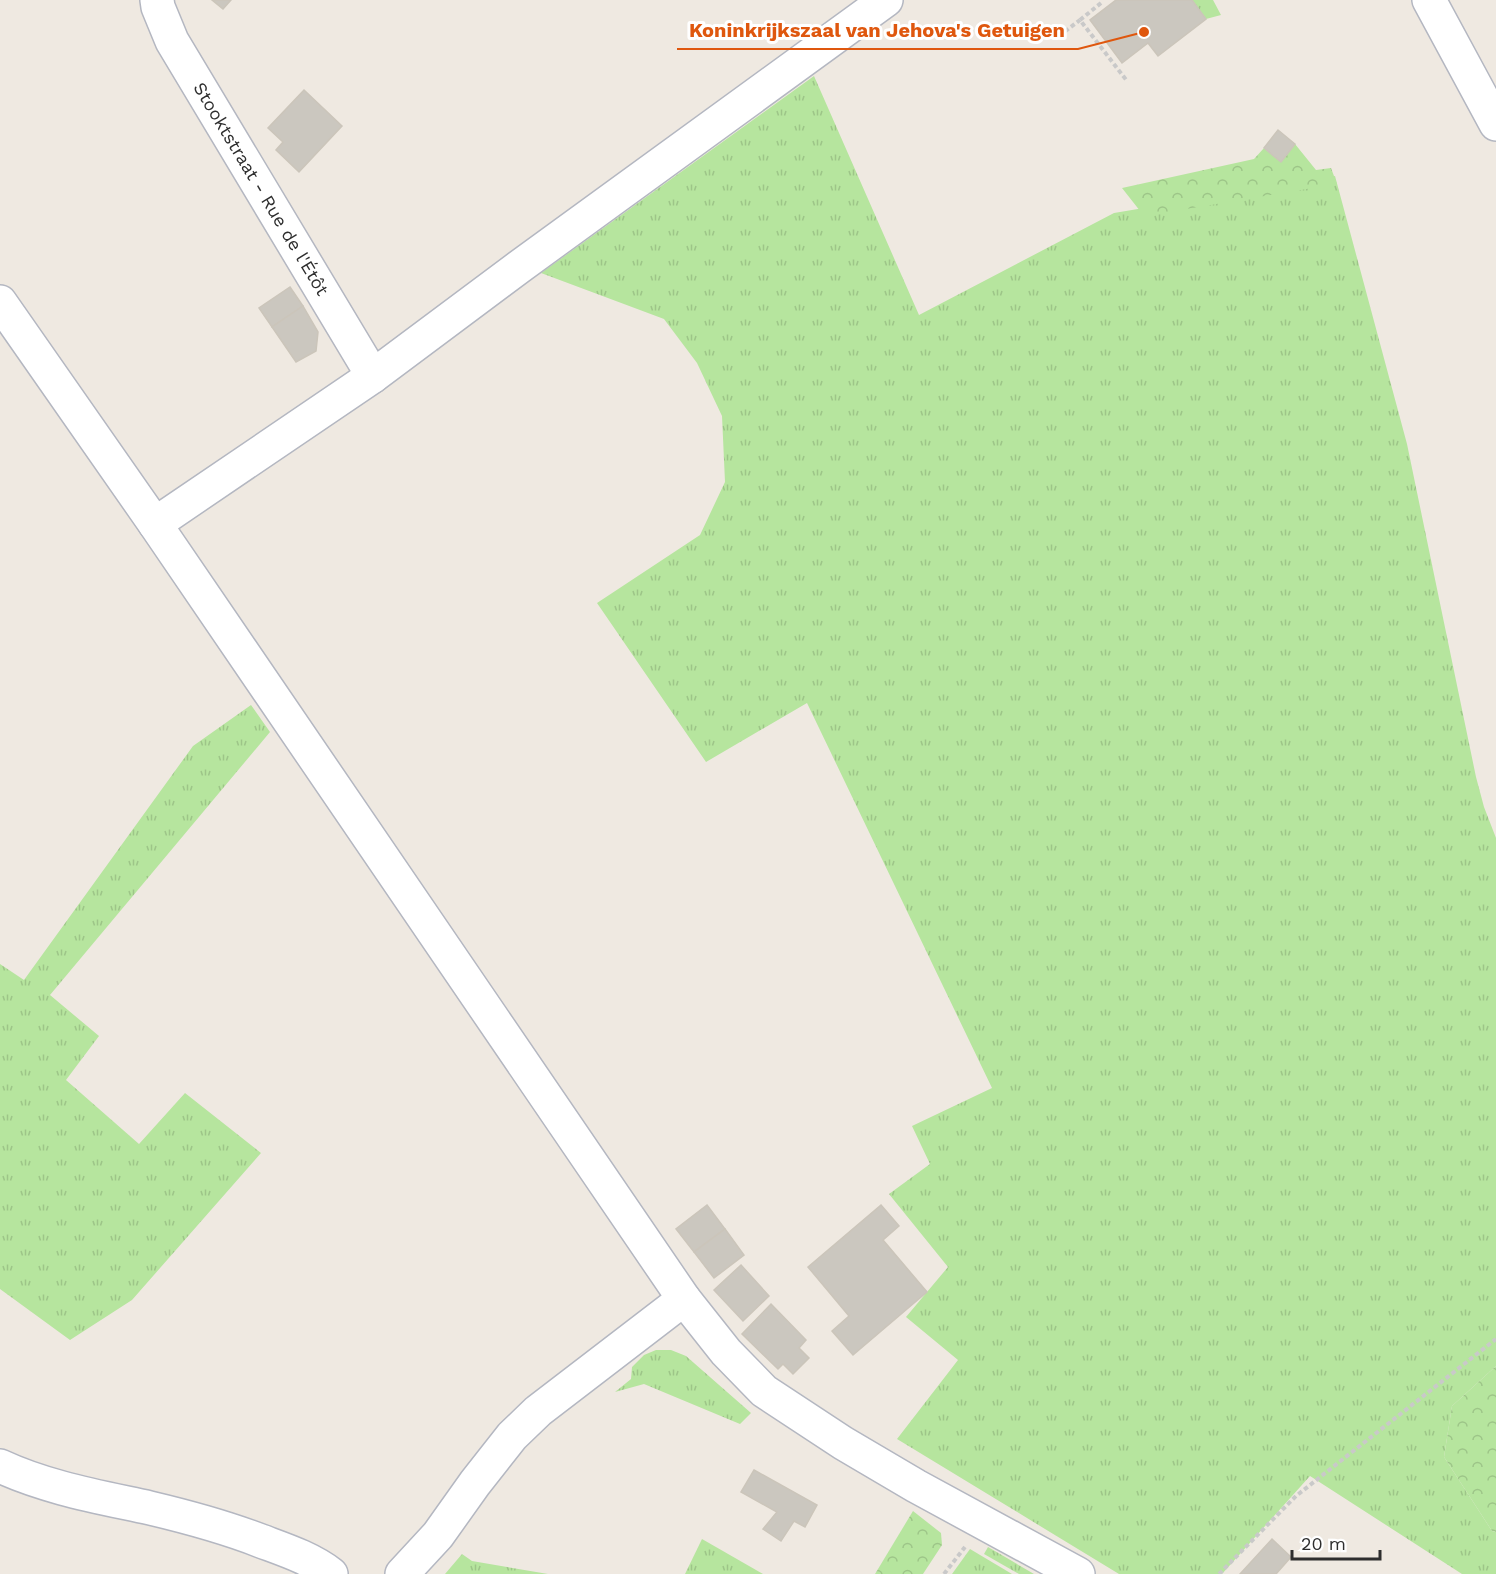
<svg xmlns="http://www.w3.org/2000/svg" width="1496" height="1574" viewBox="0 0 1496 1574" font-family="'Work Sans',sans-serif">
<defs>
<pattern id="grass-tufts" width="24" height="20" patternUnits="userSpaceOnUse" patternTransform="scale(1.5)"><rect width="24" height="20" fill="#b6e59e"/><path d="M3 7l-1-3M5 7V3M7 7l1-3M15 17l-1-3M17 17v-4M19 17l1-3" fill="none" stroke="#9dc588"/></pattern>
<pattern id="forest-crowns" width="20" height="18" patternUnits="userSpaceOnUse" patternTransform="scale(1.5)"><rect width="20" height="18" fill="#b6e59e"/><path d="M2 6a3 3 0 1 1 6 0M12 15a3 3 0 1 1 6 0" fill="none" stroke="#9dc588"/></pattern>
</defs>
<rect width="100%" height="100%" fill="#efe9e1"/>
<g fill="url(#grass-tufts)">
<path d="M1192,0H1213L1221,15L1206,19Z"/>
<path d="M814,76L919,315L1114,213L1335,176L1407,444L1476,777L1484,807L1496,838V1366L1452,1406L1444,1457L1492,1531L1496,1532V1574H1462L1310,1476L1222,1574H1119L897,1439L958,1360L906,1317L948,1267L889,1194L930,1164L912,1126L992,1088L807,703L706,762L597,603L700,535L725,482L722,416L697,363L664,319L541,273Z"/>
<path d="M251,705L270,732L50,995L99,1036L66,1080L139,1144L185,1093L261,1153L132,1300L70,1340L0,1289V964L24,980L193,746Z"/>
<path d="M656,1350H671L686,1356L751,1413L740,1424L644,1384L615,1392L631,1379L632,1367L644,1355Z"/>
<path d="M702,1539L763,1574H685Z"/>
<path d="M988,1547L1034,1574H1019L984,1554Z"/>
<path d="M970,1549L1012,1574H952Z"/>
<path d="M462,1554L472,1561L548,1574H445Z"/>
</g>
<g fill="url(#forest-crowns)">
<path d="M1295,144L1316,170L1331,168L1337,184L1144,216L1122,188L1254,159L1264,148L1281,162Z"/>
<path d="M1496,1366V1532L1492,1531L1444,1457L1452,1406Z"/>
<path d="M913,1511L941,1533L942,1545L923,1574H875Z"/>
</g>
<g fill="#cbc7bf" stroke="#cbc5ba" stroke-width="1.5">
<path d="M212,0H231L223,9Z"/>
<path d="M1116,0H1192L1206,19L1158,56L1148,43L1122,63L1090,20Z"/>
<path d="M304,90L342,126L299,172L276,150L283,142L268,128Z"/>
<path d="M1278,130L1295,144L1281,162L1264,148Z"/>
<path d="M290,287L303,306L272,327L259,308Z"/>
<path d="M303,306L318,332L316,351L296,362L272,327Z"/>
<path d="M707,1205L725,1229L694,1252L676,1229Z"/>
<path d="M881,1205L899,1226L883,1240L927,1292L853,1355L832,1331L849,1316L808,1267Z"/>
<path d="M725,1229L744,1255L714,1278L694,1252Z"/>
<path d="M741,1265L769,1296L743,1321L714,1290Z"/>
<path d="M771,1304L806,1340L799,1348L809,1358L793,1374L783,1364L778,1369L742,1334Z"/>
<path d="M754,1470L817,1505L805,1527L794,1521L781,1541L763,1529L777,1512L741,1492Z"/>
<path d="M1272,1539L1291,1557L1276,1574H1240Z"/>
</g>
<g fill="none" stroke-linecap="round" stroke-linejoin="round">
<defs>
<g id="minor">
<path d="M157,0L158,7L172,41L373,376"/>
<path d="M1429,0L1496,124"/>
<path d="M155,524L373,376L519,267L886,0"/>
<path d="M0,1466C47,1488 100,1497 150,1508C188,1517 225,1527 261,1541C285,1550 310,1558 331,1574"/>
<path d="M402,1574L438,1535L475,1483L512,1436L538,1411L684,1299"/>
</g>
<path id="tertiary" d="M0,302L155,524L684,1299L726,1352L764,1391L843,1443L916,1486L1078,1574"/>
</defs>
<use href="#minor" stroke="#b4b7c1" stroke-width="36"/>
<use href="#tertiary" stroke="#b4b7c1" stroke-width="36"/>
<g stroke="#c9c9c9" stroke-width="4" stroke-dasharray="4.5 3" stroke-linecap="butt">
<path d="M1101,3L1080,20L1127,81"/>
<path d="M1059,36L1080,20"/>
<path d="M944,1574L965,1547"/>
<path d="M1219,1574L1296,1496L1496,1339"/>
</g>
<use href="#minor" stroke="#fff" stroke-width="33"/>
<use href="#tertiary" stroke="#fff" stroke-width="33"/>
</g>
<g text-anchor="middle" stroke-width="6" stroke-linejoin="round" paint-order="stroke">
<g font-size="18" fill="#2e2e2e" stroke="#fff">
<text transform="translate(261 189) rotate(59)" y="6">Stooktstraat - Rue de l'Étôt</text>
</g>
</g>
<path fill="none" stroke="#df570e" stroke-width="2" d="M1144 32L1078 49H677"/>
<circle fill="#df570e" stroke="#fff" stroke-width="2" cx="1144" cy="32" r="6"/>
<g font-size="20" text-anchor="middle" font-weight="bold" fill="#df570e" stroke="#fff" stroke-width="6" stroke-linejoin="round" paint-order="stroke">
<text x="877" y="37">Koninkrijkszaal van Jehova's Getuigen</text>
</g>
<path d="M1292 1550v9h88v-9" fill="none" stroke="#2e2e2e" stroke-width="3"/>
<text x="1301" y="1550" font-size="18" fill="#2e2e2e" stroke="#ffffff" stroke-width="4.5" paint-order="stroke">20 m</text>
</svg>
